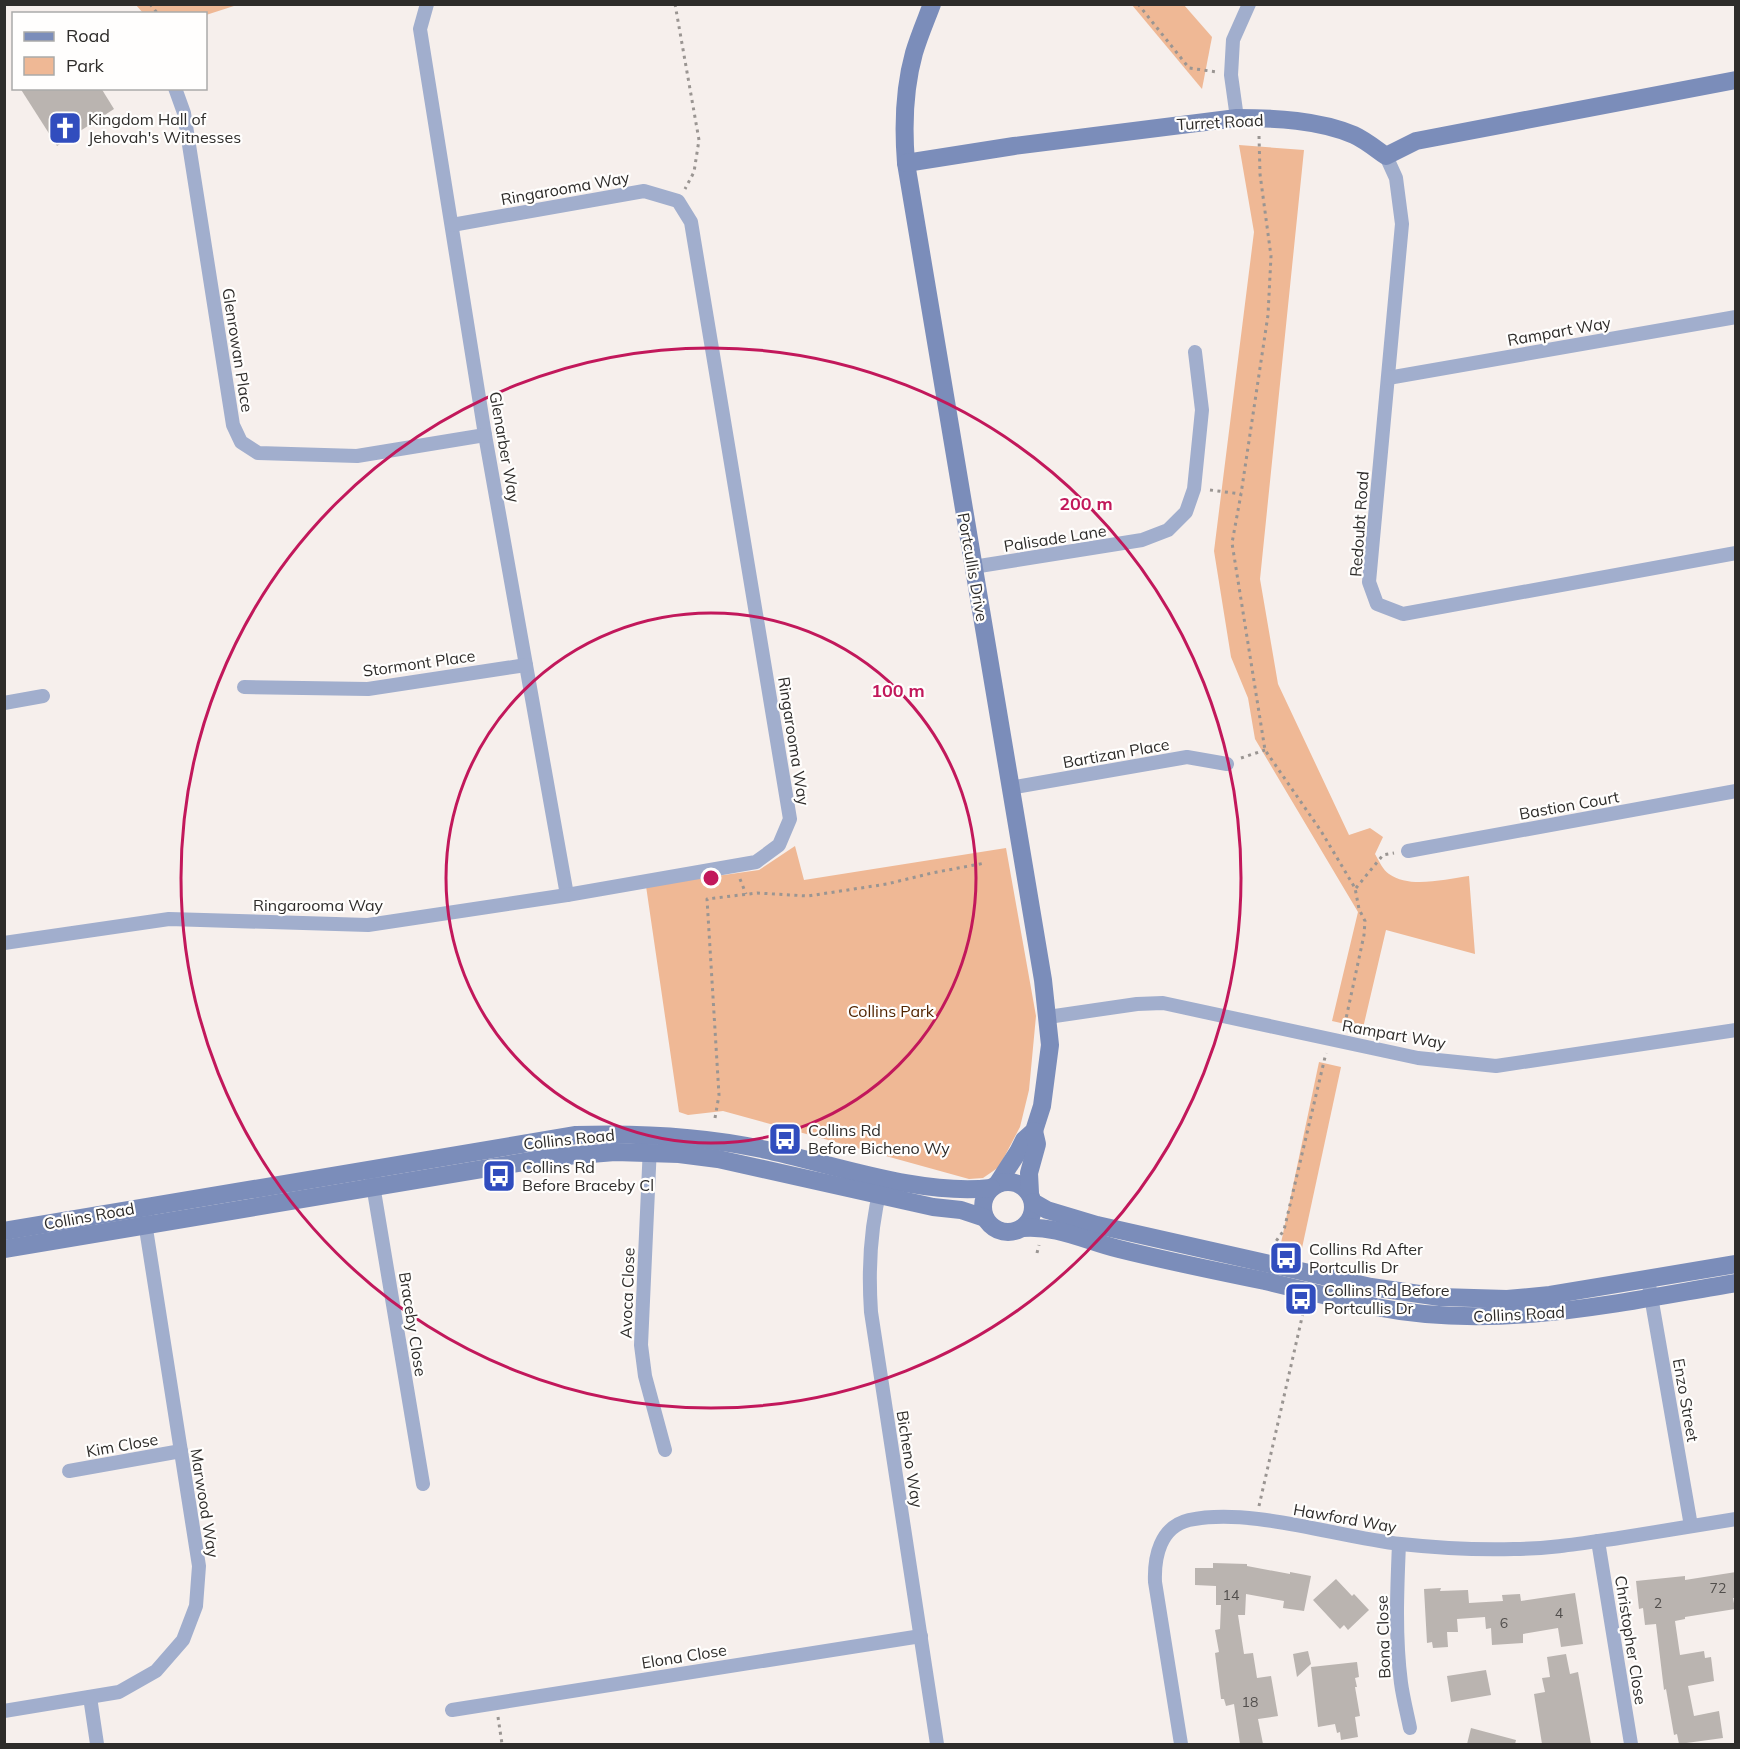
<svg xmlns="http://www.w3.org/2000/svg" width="1740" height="1749" viewBox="0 0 1740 1749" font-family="Mulish,sans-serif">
<rect width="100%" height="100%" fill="#f6efec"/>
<g fill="#efb895">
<path d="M136,5H237L206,15L143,13Z"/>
<path d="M1132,5H1184L1212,37L1202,89Z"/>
<path d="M1239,145L1304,150L1260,579L1278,684L1349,835L1370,828L1383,837L1375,854C1379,861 1383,870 1389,874C1410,889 1445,879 1469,876L1475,954L1386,930L1363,1028L1332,1021L1358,912L1255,739L1248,698L1231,657L1214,551L1254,232Z"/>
<path d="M795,846L804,880L1006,848L1036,1016L1029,1090L1020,1127L999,1167L983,1178L969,1179L723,1111L688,1115L679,1112L646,886L759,870Z"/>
<path d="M1319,1062L1341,1067L1302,1248L1281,1243Z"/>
</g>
<g fill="#bab4b0">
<path d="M20,88H101L114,109L57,146Z"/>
<path d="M1213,1563L1247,1564V1566L1290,1574V1572L1311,1576L1304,1611L1283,1608L1284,1601L1246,1594L1245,1615H1238L1244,1654L1253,1653L1257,1678L1271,1676L1278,1716L1258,1719L1263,1744H1240L1234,1704L1226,1706L1224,1699H1221L1215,1653L1219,1652L1215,1630L1220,1629L1221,1605H1216V1586L1195,1585V1568H1213Z"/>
<path d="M1736,1572V1598H1733L1735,1609L1685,1617V1619L1675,1621L1680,1655L1704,1651L1705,1658L1711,1657L1714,1681L1688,1686L1694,1716L1719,1711L1723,1738L1679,1744L1677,1734L1674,1735L1666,1689L1664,1690L1656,1624L1645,1625L1643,1608L1639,1609L1636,1581L1685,1576V1580Z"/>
<path d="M1336,1579L1352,1596L1354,1594L1369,1610L1348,1630L1344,1625L1340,1629L1313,1600Z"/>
<path d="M1441,1588L1440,1591L1468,1590L1469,1603L1503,1601L1502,1595L1520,1594L1521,1601L1575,1593L1583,1644L1561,1647L1558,1628L1523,1634V1643L1492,1645L1491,1628L1486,1629L1485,1617L1457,1619L1458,1632H1447L1448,1647L1433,1648L1432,1642L1427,1643L1424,1589Z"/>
<path d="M1308,1651L1311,1664L1297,1677L1293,1654Z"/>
<path d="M1566,1654L1570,1674L1578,1672L1591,1744H1542L1534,1694L1545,1692L1542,1678L1550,1677L1547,1657Z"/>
<path d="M1357,1662L1359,1677L1355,1678L1357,1687H1355L1360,1716L1355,1717L1358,1737L1341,1740L1340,1732L1337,1733L1335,1724L1318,1727L1311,1667Z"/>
<path d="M1486,1670L1491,1695L1451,1702L1447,1676Z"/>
<path d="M1471,1728L1516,1740L1515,1744H1467Z"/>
</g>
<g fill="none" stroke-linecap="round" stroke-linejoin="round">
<g stroke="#9a9592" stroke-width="3" stroke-dasharray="3 4.5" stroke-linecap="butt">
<path d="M150,4L158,14"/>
<path d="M675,4L699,140L694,172L685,189"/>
<path d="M1138,4L1189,68L1217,72"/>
<path d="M1259,136L1260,174L1271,256L1268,315L1241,494L1232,543L1265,750L1321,831L1355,888L1359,909L1365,921L1364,935L1344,1028"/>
<path d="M1210,490L1241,494"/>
<path d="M1241,758L1265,750"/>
<path d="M740,879L746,894"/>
<path d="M1356,888L1383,855L1394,853"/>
<path d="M715,1118L719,1095L707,899L757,893L808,896L887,884L932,873L985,863"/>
<path d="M1272,1247L1284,1230L1326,1053"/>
<path d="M1037,1253L1039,1245"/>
<path d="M1259,1506L1303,1313"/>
<path d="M498,1717L502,1744"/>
</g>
<g stroke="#a1aecd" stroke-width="14">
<path d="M427,4L420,29L485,435L567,895"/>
<path d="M175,88L184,113L233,425L241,442L258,453L357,456L485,435"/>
<path d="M1237,118L1231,75L1233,40L1249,4"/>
<path d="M1386,156L1396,178L1402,224L1369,582L1377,604L1403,614L1736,553"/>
<path d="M1388,378L1736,317"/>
<path d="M973,567L1142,540L1168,530L1186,512L1194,489L1202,410L1195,352"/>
<path d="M244,687L368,689L526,665"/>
<path d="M4,703L43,696"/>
<path d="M1010,788L1187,757L1227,764"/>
<path d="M1408,851L1736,791"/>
<path d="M4,943L169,919L368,925L567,895L756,862L779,845L790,819L691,222L678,201L644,191L452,225"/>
<path d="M1048,1017L1137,1004L1163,1003L1418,1058L1496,1066L1736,1030"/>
<path d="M650,1146L641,1345L645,1376L665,1450"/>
<path d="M372,1179L423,1484"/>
<path d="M881,1186C870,1228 868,1268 871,1312L937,1744"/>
<path d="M1648,1279L1691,1526"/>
<path d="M69,1471L181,1451"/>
<path d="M1598,1541L1631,1744"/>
<path d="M1399,1544C1397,1590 1395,1637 1401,1683C1403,1698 1407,1713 1410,1728"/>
<path d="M90,1697L97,1744"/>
<path d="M452,1710L921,1636"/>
<path d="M4,1711L119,1692L156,1671L183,1640L196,1606L199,1566L144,1216"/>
<path d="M1181,1744L1155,1582C1154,1557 1160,1527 1189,1520C1251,1507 1337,1537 1401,1544C1438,1548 1477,1550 1514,1549C1549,1549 1584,1543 1619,1538C1658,1532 1697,1525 1736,1519"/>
</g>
<g stroke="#7b8dba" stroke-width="18">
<path d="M932,4C926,20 919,36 914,53C904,89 903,126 906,163L1043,980L1050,1045L1042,1106L1034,1131L1024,1140L1018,1152L998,1183"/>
<path d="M906,163L1014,146L1237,118C1275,118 1319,120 1354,135C1365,140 1376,149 1386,156L1416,141L1736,80"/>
<circle cx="1008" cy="1207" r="25"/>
<path d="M1030,1193L1029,1173L1037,1144L1034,1131"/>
<path d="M1033,1202L1047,1210L1097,1225L1371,1287L1440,1297L1507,1299L1550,1295L1736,1264"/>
<path d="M1022,1228C1057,1225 1086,1241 1119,1249C1167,1261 1216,1271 1265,1281C1302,1290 1339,1299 1376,1307C1497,1331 1616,1303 1736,1283"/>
<path d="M4,1231L576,1135C639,1133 700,1136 762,1149C833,1164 919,1196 991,1188"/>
<path d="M4,1249L554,1157L615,1152L679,1154L718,1159L933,1207L961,1210L985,1218"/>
</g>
</g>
<g fill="none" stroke="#c2185b" stroke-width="3">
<circle cx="711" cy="878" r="265"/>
<circle cx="711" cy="878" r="530"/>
</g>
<defs>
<symbol id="church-square" viewBox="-11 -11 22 22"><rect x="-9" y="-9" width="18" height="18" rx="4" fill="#314dbe" stroke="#fffefd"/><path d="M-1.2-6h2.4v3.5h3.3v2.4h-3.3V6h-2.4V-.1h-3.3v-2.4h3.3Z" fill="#fff"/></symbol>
<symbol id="bus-square" viewBox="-11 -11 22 22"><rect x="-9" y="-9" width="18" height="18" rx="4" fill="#314dbe" stroke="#fffefd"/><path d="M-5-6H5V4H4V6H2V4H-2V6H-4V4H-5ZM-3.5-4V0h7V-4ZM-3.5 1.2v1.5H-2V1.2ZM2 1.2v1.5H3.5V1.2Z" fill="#fff"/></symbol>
</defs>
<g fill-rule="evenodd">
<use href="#church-square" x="46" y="109" width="38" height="38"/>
<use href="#bus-square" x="766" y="1120" width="38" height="38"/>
<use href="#bus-square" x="480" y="1157" width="38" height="38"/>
<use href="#bus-square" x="1267" y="1239" width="38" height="38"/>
<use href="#bus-square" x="1282" y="1280" width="38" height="38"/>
</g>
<g text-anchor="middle" stroke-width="4.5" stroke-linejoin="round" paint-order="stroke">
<g font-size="14" fill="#514e4c">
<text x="1718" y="1593">72</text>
<text x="1231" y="1600">14</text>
<text x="1658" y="1608">2</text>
<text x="1559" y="1618">4</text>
<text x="1504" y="1628">6</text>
<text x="1250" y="1707">18</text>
</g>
<g font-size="16" fill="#2e2c2a" stroke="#fffefd" text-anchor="start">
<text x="88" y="125">Kingdom Hall of<tspan x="88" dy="18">Jehovah's Witnesses</tspan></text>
<text x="808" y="1136">Collins Rd<tspan x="808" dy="18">Before Bicheno Wy</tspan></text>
<text x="522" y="1173">Collins Rd<tspan x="522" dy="18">Before Braceby Cl</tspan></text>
<text x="1309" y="1255">Collins Rd After<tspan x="1309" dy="18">Portcullis Dr</tspan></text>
<text x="1324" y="1296">Collins Rd Before<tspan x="1324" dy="18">Portcullis Dr</tspan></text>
</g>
<g font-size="16" fill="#2e2c2a" stroke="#fffefd">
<text transform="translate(1220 122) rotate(-3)" y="6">Turret Road</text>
<text transform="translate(565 188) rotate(-10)" y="6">Ringarooma Way</text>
<text transform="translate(1559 331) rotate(-10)" y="6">Rampart Way</text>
<text transform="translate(238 350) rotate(81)" y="6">Glenrowan Place</text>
<text transform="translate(505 447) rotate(80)" y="6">Glenarber Way</text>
<text transform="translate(1359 524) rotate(-86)" y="6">Redoubt Road</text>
<text transform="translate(1055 538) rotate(-9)" y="6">Palisade Lane</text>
<text transform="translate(973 567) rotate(80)" y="6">Portcullis Drive</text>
<text transform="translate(419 663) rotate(-8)" y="6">Stormont Place</text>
<text transform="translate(794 741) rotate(81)" y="6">Ringarooma Way</text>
<text transform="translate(1116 753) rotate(-10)" y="6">Bartizan Place</text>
<text transform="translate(1569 805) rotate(-10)" y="6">Bastion Court</text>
<text x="318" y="911">Ringarooma Way</text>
<text transform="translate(1394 1034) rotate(10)" y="6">Rampart Way</text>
<text transform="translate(569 1139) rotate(-6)" y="6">Collins Road</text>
<text transform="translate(89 1216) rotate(-10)" y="6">Collins Road</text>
<text transform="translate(627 1293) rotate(-88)" y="6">Avoca Close</text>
<text transform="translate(1519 1314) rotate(-3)" y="6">Collins Road</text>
<text transform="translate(413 1324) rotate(81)" y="6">Braceby Close</text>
<text transform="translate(1686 1400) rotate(80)" y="6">Enzo Street</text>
<text transform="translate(122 1445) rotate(-10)" y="6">Kim Close</text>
<text transform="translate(910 1459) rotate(81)" y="6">Bicheno Way</text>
<text transform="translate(205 1503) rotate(81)" y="6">Marwood Way</text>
<text transform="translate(1345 1518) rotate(10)" y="6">Hawford Way</text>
<text transform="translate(1383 1637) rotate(-92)" y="6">Bona Close</text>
<text transform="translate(1631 1640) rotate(81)" y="6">Christopher Close</text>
<text transform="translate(684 1656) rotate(-9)" y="6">Elona Close</text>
</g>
<g font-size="16" fill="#512400" stroke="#fffefd">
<text x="891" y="1017">Collins Park</text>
</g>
</g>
<circle cx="711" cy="878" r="9" fill="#c2185b" stroke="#fffefd" stroke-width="3"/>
<g font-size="18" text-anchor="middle" font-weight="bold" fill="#c2185b" stroke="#fffefd" stroke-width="4.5" stroke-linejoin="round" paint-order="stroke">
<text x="1086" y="510">200 m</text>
<text x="898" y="697">100 m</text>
</g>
<rect width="1740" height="1749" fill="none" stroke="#2e2c2a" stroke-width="12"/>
<rect x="12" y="12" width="195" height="78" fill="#fffefd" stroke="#abaaa9" stroke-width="1.5"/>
<rect x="24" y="32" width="30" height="9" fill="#7b8dba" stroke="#abaaa9" stroke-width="1.5"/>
<text x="66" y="42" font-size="18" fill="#2e2c2a">Road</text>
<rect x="24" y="57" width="30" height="18" fill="#efb895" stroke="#abaaa9" stroke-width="1.5"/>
<text x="66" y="72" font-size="18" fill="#2e2c2a">Park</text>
</svg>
